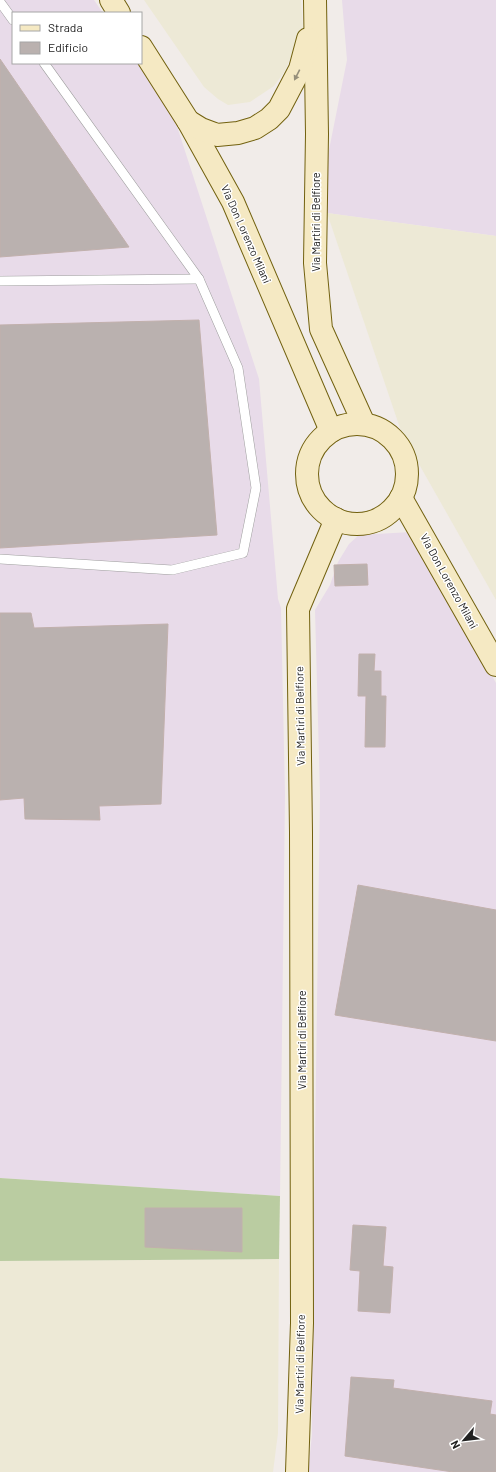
<svg xmlns="http://www.w3.org/2000/svg" width="496" height="1472" viewBox="0 0 496 1472" font-family="Barlow,sans-serif">
<rect width="100%" height="100%" fill="#f1ece9"/>
<g fill="#e8dbe9">
<path d="M0,0H94L103,13H13V63H138L172,111L259,379L278,599L281,608L285,795L280,1196L0,1178Z"/>
<path d="M342,0H496V236L327,213L326,165L347,60Z"/>
<path d="M411,532L496,683V1472H308L312,1435V1352L320,795L315,610L330,585L338,562L349,544L359,535Z"/>
</g>
<g fill="#ede9d6">
<path d="M144,0H301L303,30L285,71L274,86L250,102L228,105L218,99L204,87Z"/>
<path d="M327,213L496,236V600L407,443L400,428Z"/>
<path d="M279,1259L278,1433L273,1472H0V1261Z"/>
</g>
<path fill="#bacca1" d="M0,1178L280,1196L279,1259L0,1261Z"/>
<g fill="#bab1af" stroke="#c1b0ac">
<path d="M0,59L129,247L0,257Z"/>
<path d="M199,320L217,535L0,548V325Z"/>
<path d="M367,564L368,585L335,586L334,565Z"/>
<path d="M0,613H31L34,628L168,624L161,804L99,806L100,820L25,819L24,798L0,800Z"/>
<path d="M359,654H375L374,671H381V696H386L385,747H365L366,696H358Z"/>
<path d="M358,885L496,910V1041L335,1015Z"/>
<path d="M145,1208H242V1252L145,1247Z"/>
<path d="M353,1225L386,1227L383,1266L393,1267L390,1313L358,1311L360,1271L350,1270Z"/>
<path d="M351,1377L394,1380L393,1388L492,1401L490,1414L496,1415V1472H453L345,1456Z"/>
</g>
<g fill="none" stroke-linecap="round" stroke-linejoin="round">
<defs>
<g id="lane">
<path d="M0,2L13,20"/>
<path d="M0,281L199,279"/>
<path d="M0,559L172,570L243,553L256,488L238,368L199,279L44,63"/>
</g>
<g id="secondary">
<path d="M111,0L119,13"/>
<path d="M315,0L317,134L315,263L321,329L364,424"/>
<path d="M141,47L188,121L233,202L331,431"/>
<path d="M188,121L201,129L217,135L238,133L255,128L269,119L279,109L300,69L308,39"/>
<circle cx="357" cy="474" r="50"/>
<path d="M401,498L496,665"/>
<path d="M297,1472L302,1323L301,832L298,609L336,519"/>
</g>
</defs>
<use href="#lane" stroke="#9e9e9e" stroke-width="10"/>
<use href="#secondary" stroke="#72610f" stroke-width="24"/>
<use href="#lane" stroke="#fff" stroke-width="9"/>
<use href="#secondary" stroke="#f5e9c3" stroke-width="22"/>
</g>
<defs><path id="oneway-solid" d="M-6-.8H1V-3.2L6.5 0L1 3.2V.8H-6Z"/></defs>
<use fill="#968f7a" href="#oneway-solid" transform="translate(297 75) rotate(117)"/>
<g text-anchor="middle" stroke-width="3" stroke-linejoin="round" paint-order="stroke">
<g font-size="11" fill="#212121" stroke="#fff">
<text transform="translate(316 222) rotate(-90)" y="4">Via Martiri di Belfiore</text>
<text transform="translate(246 234) rotate(66)" y="4">Via Don Lorenzo Milani</text>
<text transform="translate(449 581) rotate(61)" y="4">Via Don Lorenzo Milani</text>
<text transform="translate(300 716) rotate(-91)" y="4">Via Martiri di Belfiore</text>
<text transform="translate(302 1040) rotate(-90)" y="4">Via Martiri di Belfiore</text>
<text transform="translate(300 1364) rotate(-89)" y="4">Via Martiri di Belfiore</text>
</g>
</g>
<rect x="12" y="12" width="130" height="52" fill="#ffffff" stroke="#a6a6a6"/>
<rect x="20" y="25" width="20" height="6" fill="#f5e9c3" stroke="#a6a6a6"/>
<text x="48" y="32" font-size="12" fill="#212121">Strada</text>
<rect x="20" y="42" width="20" height="12" fill="#bab1af" stroke="#a6a6a6"/>
<text x="48" y="52" font-size="12" fill="#212121">Edificio</text>
<g transform="translate(464 1440) rotate(242)" stroke="#ffffff" stroke-width="3" paint-order="stroke">
<path d="M0-3L7 15L0 10L-7 15Z" fill="#212121"/>
<text y="-6" font-size="11" font-weight="bold" text-anchor="middle" fill="#212121">N</text>
</g>
</svg>
